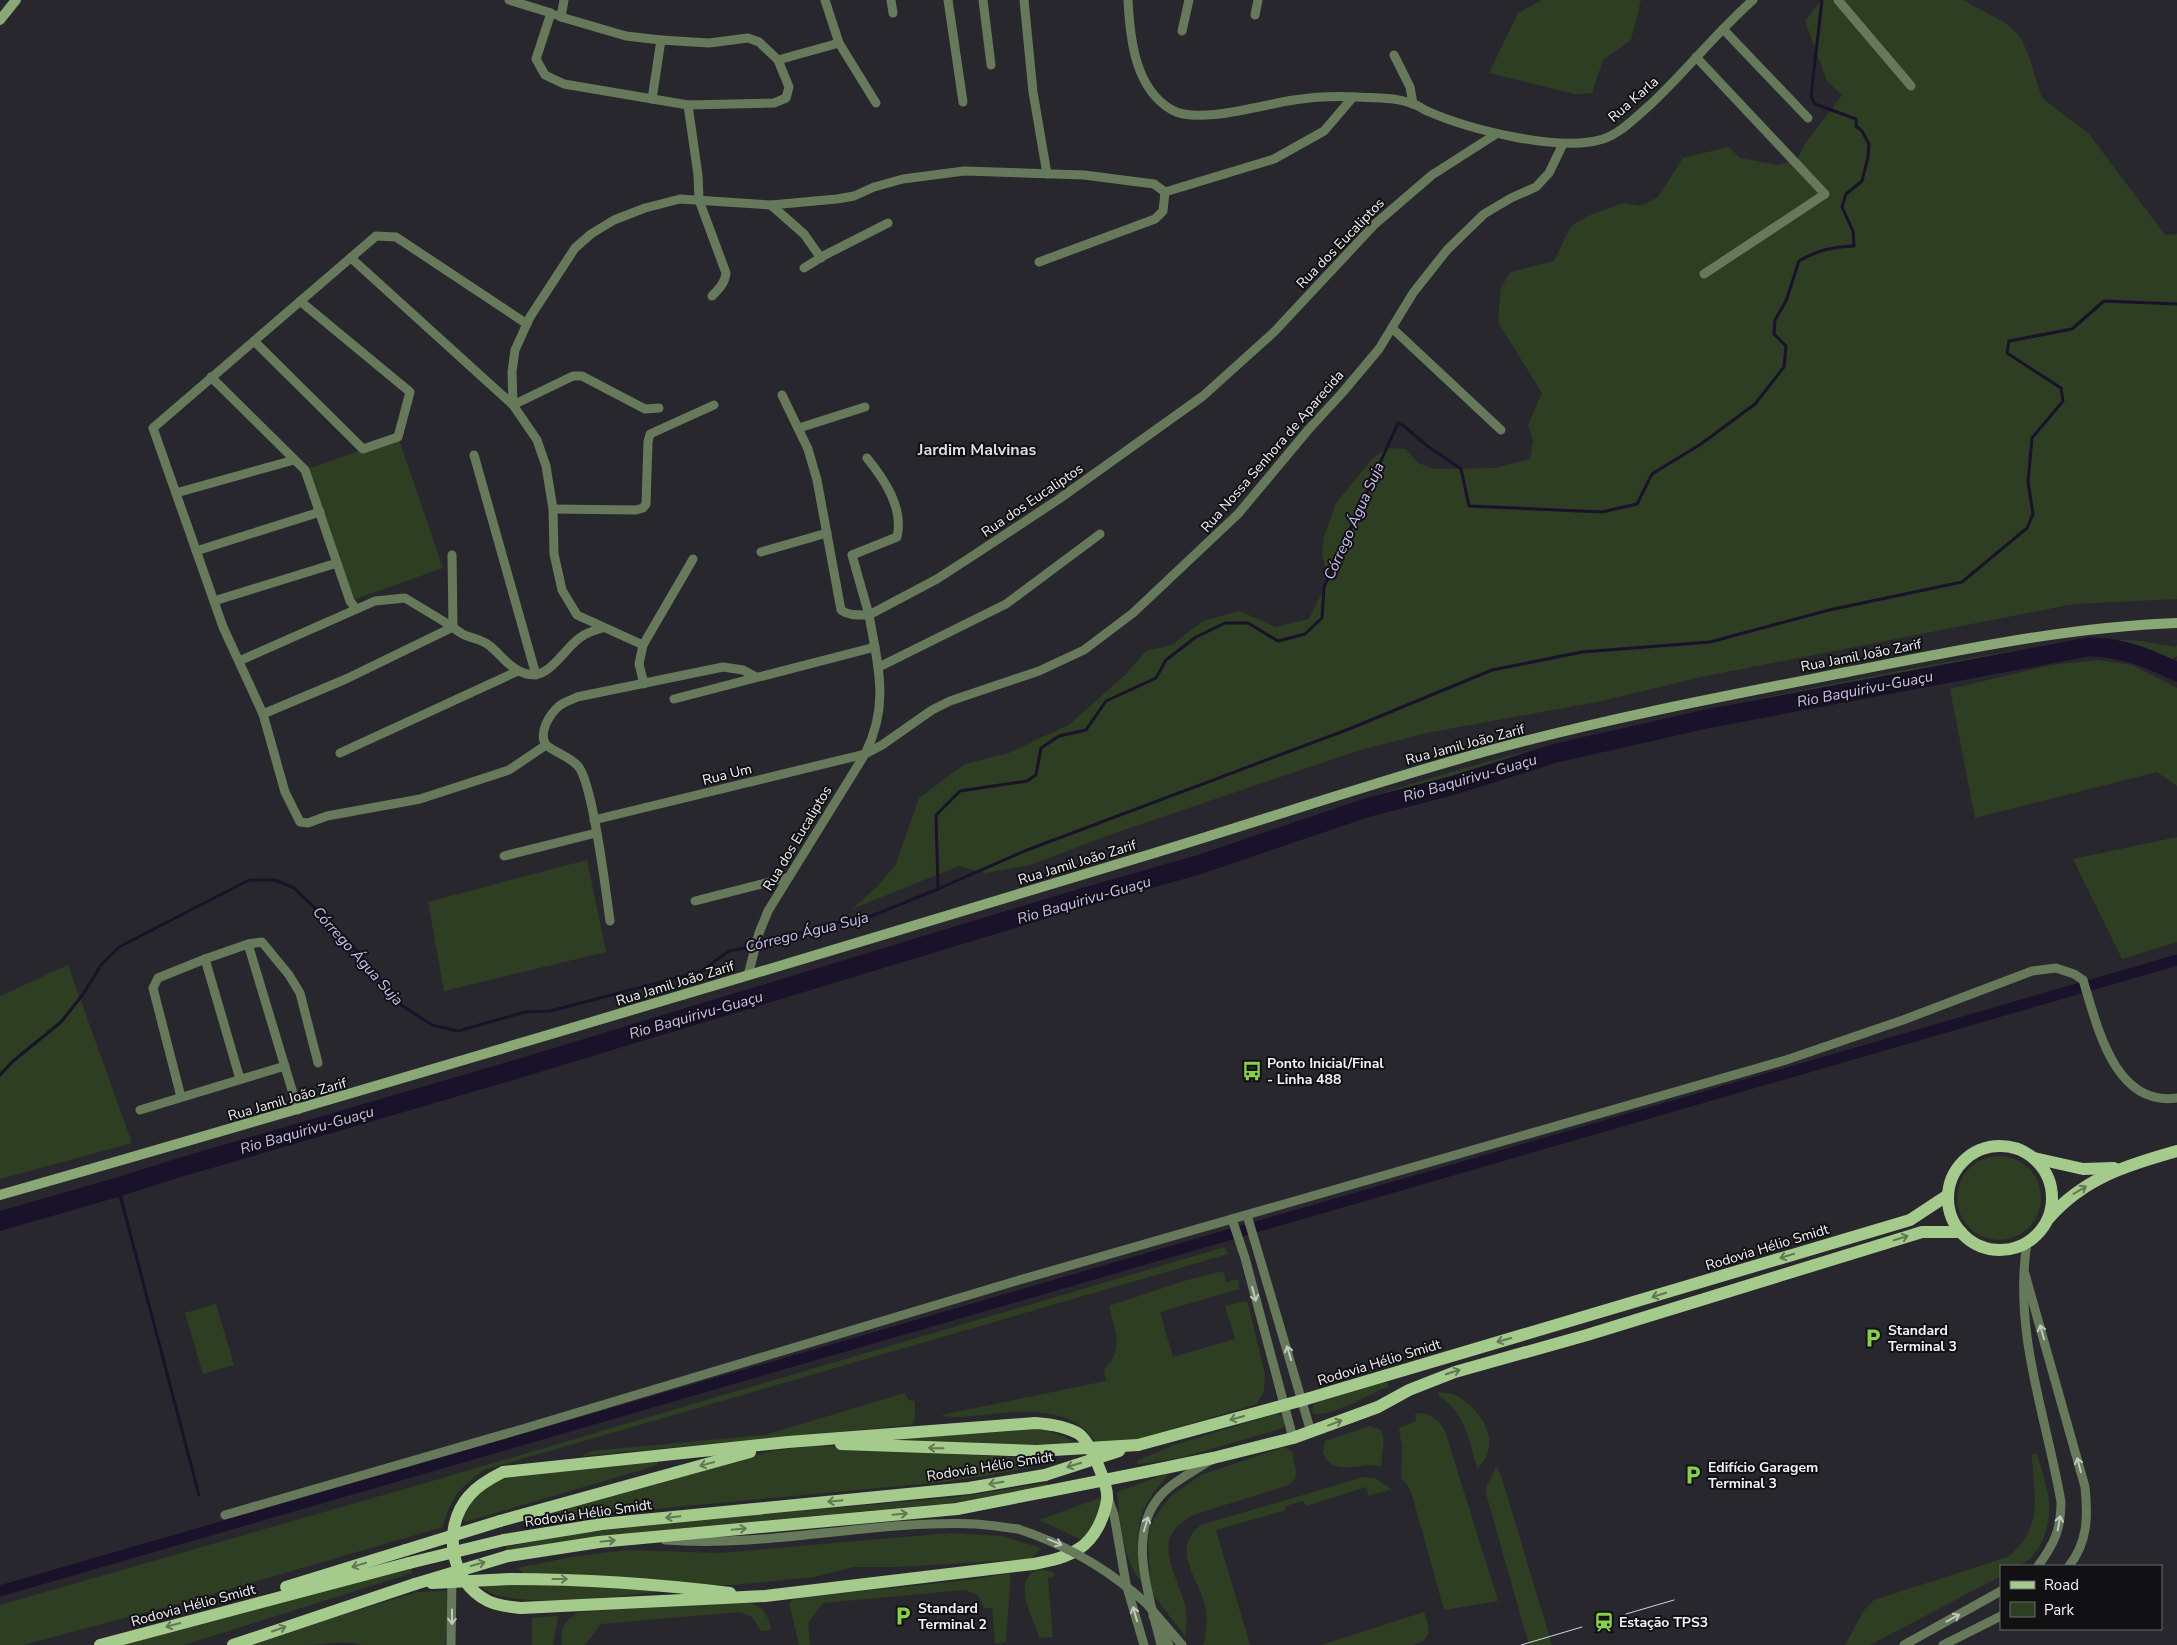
<svg xmlns="http://www.w3.org/2000/svg" width="2177" height="1645" viewBox="0 0 2177 1645" font-family="'Nunito Sans',sans-serif">
<rect width="100%" height="100%" fill="#29272e"/>
<g fill="#2e3e23">
<path d="M1542,0H1641L1631,40L1603,60L1592,93L1575,94L1489,73L1518,13Z"/>
<path d="M1822,0H1963L2009,25L2022,40L2029,57L2042,98L2089,134L2165,235L2177,234V599L2074,604L1701,677L1602,701L1431,732L1360,750L1112,834L1030,865L985,873L959,866L852,909L877,887L896,864L919,798L965,764L1009,753L1070,724L1127,673L1146,651L1172,645L1203,621L1240,611L1275,627L1309,619L1328,580L1322,554L1324,537L1336,503L1373,458L1388,448L1406,449L1418,463L1435,469L1495,468L1530,459L1533,441L1528,425L1542,393L1498,322L1501,287L1511,272L1554,261L1571,226L1588,216L1623,203L1641,206L1658,197L1683,158L1729,147L1740,158L1778,165L1797,160L1804,145L1842,95L1827,81L1805,21Z"/>
<path d="M398,437L443,568L350,601L305,470Z"/>
<path d="M2094,639L2142,641L2175,647L2177,645V656L2172,659L2100,644H2086L1975,661L1909,676L1713,712L1661,726L1558,750L1437,784L1422,785L1371,800L1357,808H1348L1330,814L1281,836L1237,850H1234L1232,846C1258,835 1285,826 1312,817C1436,772 1562,741 1691,713C1824,685 1959,657 2094,639Z"/>
<path d="M2098,660L2132,665L2177,688V786L2157,772L1975,818L1950,689L2051,665Z"/>
<path d="M2177,837V942L2122,959L2073,859Z"/>
<path d="M587,860L606,952L444,991L428,902Z"/>
<path d="M68,965L132,1143L0,1179V996Z"/>
<circle cx="1999" cy="1198" r="42"/>
<path d="M1225,1247L1228,1254L484,1470C459,1489 451,1496 443,1527L185,1602L23,1645H0V1605L439,1479Z"/>
<path d="M1223,1271L1226,1282L1238,1279L1239,1289L1160,1312L1173,1357L1235,1339L1225,1306L1244,1301L1248,1303L1265,1375L1264,1391L1257,1404L1136,1440L1097,1444C1093,1439 1089,1433 1084,1429C1058,1407 1015,1411 983,1415C969,1416 955,1419 941,1415L1106,1381L1104,1369C1125,1349 1115,1331 1109,1306L1187,1280Z"/>
<path d="M216,1304L234,1365L203,1374L185,1313Z"/>
<path d="M1383,1382L1388,1383V1387C1372,1392 1327,1420 1312,1413L1313,1406L1316,1403Z"/>
<path d="M1439,1392C1444,1393 1450,1393 1455,1395C1474,1404 1495,1430 1488,1452C1486,1458 1481,1464 1478,1469C1469,1442 1465,1411 1439,1396Z"/>
<path d="M905,1393L908,1400L915,1401V1419L911,1425L582,1456L591,1451L765,1435Z"/>
<path d="M1422,1413C1434,1416 1439,1421 1445,1431L1498,1601L1444,1610L1413,1498L1408,1486L1401,1478L1402,1447L1399,1428L1416,1421L1415,1414Z"/>
<path d="M1275,1414L1283,1416L1285,1424L1283,1428L1180,1458L1138,1464L1137,1461L1174,1445Z"/>
<path d="M1370,1426L1381,1430C1387,1442 1380,1453 1382,1466C1361,1461 1332,1479 1323,1452L1325,1441Z"/>
<path d="M1023,1428C1047,1430 1059,1432 1079,1445L1037,1446L884,1441Z"/>
<path d="M816,1445L1034,1459L1039,1462L1036,1466L986,1476L942,1482L591,1515L525,1524L521,1523L739,1459L773,1451Z"/>
<path d="M1284,1447L1292,1452L1296,1470L1295,1479L1289,1485L1196,1514C1149,1536 1174,1567 1184,1602C1188,1614 1187,1625 1185,1636L1151,1592L1148,1546L1149,1532L1154,1518L1171,1496L1201,1475Z"/>
<path d="M2037,1454C2041,1469 2048,1486 2049,1502C2051,1526 2042,1554 2020,1565C2015,1568 2006,1566 2001,1566V1576L1870,1645H1845L1864,1610L1874,1600L2008,1557C2044,1527 2034,1497 2032,1455Z"/>
<path d="M655,1460L658,1463L656,1465L635,1472L465,1522L462,1517L469,1501L499,1479Z"/>
<path d="M1496,1467L1501,1475L1552,1645H1529L1485,1490Z"/>
<path d="M1171,1472C1134,1510 1134,1532 1142,1582C1123,1562 1119,1519 1117,1492Z"/>
<path d="M1364,1477L1375,1478L1391,1489L1369,1496L1366,1487L1306,1506L1303,1501L1285,1506L1286,1510L1216,1530L1250,1645H1203C1207,1633 1208,1614 1204,1602C1196,1575 1171,1548 1201,1525Z"/>
<path d="M1047,1483L1048,1488L973,1501L622,1534L507,1550L506,1547L575,1534L679,1522L957,1497Z"/>
<path d="M1102,1497L1094,1527L1082,1540L1039,1520Z"/>
<path d="M950,1533L1002,1536L1041,1548L1031,1559L899,1567H853L814,1577L733,1585H699L585,1575L524,1573L517,1568L572,1557L626,1550L720,1553Z"/>
<path d="M411,1568L412,1573L184,1645H119Z"/>
<path d="M1038,1569L1053,1572L1054,1577L1048,1578L1053,1637L1039,1638C1034,1617 1010,1583 1038,1569Z"/>
<path d="M1006,1574H1010C1012,1579 1006,1632 1006,1642L995,1644L992,1608H984L977,1594L964,1590L823,1603L808,1623L810,1645H799L789,1603L795,1598L969,1580Z"/>
<path d="M512,1583L672,1590C633,1594 509,1613 482,1587Z"/>
<path d="M447,1591L448,1619L445,1645H362C345,1640 327,1644 310,1645C289,1645 267,1645 246,1645L417,1592Z"/>
<path d="M746,1602C763,1605 768,1614 771,1630L761,1631L752,1617L740,1612L601,1624L585,1645H562C560,1628 564,1620 579,1612Z"/>
<path d="M1424,1612C1430,1629 1433,1639 1413,1645H1321Z"/>
<path d="M558,1616L553,1645H532V1618Z"/>
</g>
<g fill="none" stroke-linecap="round" stroke-linejoin="round">
<g stroke="#1a112b" stroke-width="3">
<path d="M2171,669L2177,663"/>
<path d="M938,889L1027,850L1349,729L1492,670L1582,652L1710,642L1829,610L1962,582L2027,528L2033,514L2028,482L2032,438L2063,401L2061,388L2007,353L2009,341L2072,329L2104,301L2177,304"/>
<path d="M0,1075L12,1062L61,1022L84,993L101,965L119,947L249,880H275L294,888L346,938L401,1005L432,1025L458,1031L525,1012L550,1011L700,972L729,951L773,943L796,934L840,922L864,919L938,889L936,815L960,791L1027,781L1036,775L1041,748L1059,736L1086,730L1106,701L1156,678L1166,660L1196,637L1225,623H1248L1278,641L1305,634L1322,618L1324,587L1398,423L1404,426L1426,445L1461,469L1469,506L1602,512L1637,504L1652,474L1701,444L1755,404L1784,367L1786,346L1774,334L1775,320L1786,301L1799,261C1817,250 1833,247 1854,246L1853,231L1842,207L1846,194L1862,181L1868,157L1869,144L1862,131L1856,126V119L1815,104L1811,96L1822,0"/>
<path d="M118,1187L199,1495"/>
</g>
<path stroke="#1a112b" stroke-width="11" d="M0,1591L2177,960"/>
<path stroke="#1a112b" stroke-width="19" d="M0,1221L118,1187L178,1168L524,1067L1088,896L1198,865L1369,807L1451,786L1556,753L1706,719L2088,647C2119,646 2149,658 2177,672"/>
<g stroke="#67795b" stroke-width="9">
<path d="M509,0L551,13L536,59L545,75L564,84L688,105L698,175L699,200L726,273C725,283 719,289 712,296"/>
<path d="M825,0L839,43L876,103"/>
<path d="M891,0L893,13"/>
<path d="M948,0L963,102"/>
<path d="M983,0L991,65"/>
<path d="M1024,0L1033,92L1047,174"/>
<path d="M1128,0C1130,39 1135,89 1172,110C1199,125 1264,104 1294,100C1314,97 1335,96 1356,97C1374,98 1396,97 1413,104C1418,105 1422,109 1427,111C1468,129 1560,153 1603,139C1621,133 1636,117 1650,105C1686,71 1716,33 1753,0"/>
<path d="M1838,0L1911,86"/>
<path d="M557,15L561,17L564,0"/>
<path d="M1255,15L1258,0"/>
<path d="M561,17L626,36L661,40L652,99"/>
<path d="M1723,29L1808,118"/>
<path d="M1182,31L1189,0"/>
<path d="M661,40L709,43L748,38L759,42L778,60L789,87L786,98L774,103L688,105"/>
<path d="M1394,55L1410,87L1413,104"/>
<path d="M1696,57L1825,194L1704,274"/>
<path d="M778,60L839,43"/>
<path d="M1165,192L1274,159L1324,131L1353,97"/>
<path d="M771,205L804,234L821,258"/>
<path d="M351,258L513,405L573,376H582L645,409L659,408"/>
<path d="M804,268L825,255L888,223"/>
<path d="M527,324L396,237L376,236L153,428L223,627L263,714L285,792L300,822L308,823L327,816L420,799L509,770L546,745"/>
<path d="M1392,328L1501,430"/>
<path d="M254,341L363,449L398,437L410,392L300,301"/>
<path d="M211,377L305,470L350,601L356,609"/>
<path d="M782,395L808,449L817,480L841,610C849,616 859,615 869,615L852,555L897,537C904,508 884,479 867,458"/>
<path d="M799,428L865,407"/>
<path d="M474,455L536,675"/>
<path d="M176,493L294,460"/>
<path d="M553,509L636,510L643,508L646,504L648,442L650,434L714,405"/>
<path d="M196,551L320,512"/>
<path d="M761,552L827,533"/>
<path d="M452,555L453,627C466,640 478,636 490,646C500,654 507,665 519,671C549,687 562,647 584,635C589,632 596,630 602,628"/>
<path d="M214,601L337,563"/>
<path d="M643,645L577,615L562,590L554,554L553,509L546,466L537,440L513,405L512,372L515,350L530,317L575,248L591,234L614,220L645,208L680,199L771,205L837,199L854,196L874,187L903,179L964,171L1084,175L1154,184L1165,192L1163,211L1155,219L1039,262"/>
<path d="M239,661L375,601L405,598L453,627L346,679L263,714"/>
<path d="M879,667L1006,604L1100,534"/>
<path d="M644,684L639,664L643,645L693,559"/>
<path d="M674,699L875,647"/>
<path d="M340,753L518,671"/>
<path d="M594,820L865,754L882,745L932,710L950,701L1039,671L1084,650L1133,613L1238,514L1308,430L1342,393L1379,349L1413,293L1447,250L1484,214L1511,198L1536,187L1549,173L1563,144"/>
<path d="M504,856L596,833"/>
<path d="M695,901L789,877"/>
<path d="M610,921C606,893 593,783 578,766C570,757 556,753 546,745C538,733 549,715 559,706C564,702 571,700 577,697L723,667L743,670L756,677"/>
<path d="M248,944L298,1110"/>
<path d="M748,975L759,933L768,911L865,754C890,704 878,667 869,615L937,579L974,555L1059,499L1203,396L1274,332L1375,224L1432,175L1496,134"/>
<path d="M240,1079L205,959L248,944L262,942L289,975L300,993L318,1063"/>
<path d="M181,1097L153,988L158,978L205,959"/>
<path d="M140,1110L285,1066"/>
<path d="M1247,1215L1311,1432"/>
<path d="M1232,1219L1245,1258L1293,1438"/>
<path d="M2027,1242C2013,1334 2046,1414 2061,1502C2061,1530 2054,1544 2038,1566"/>
<path d="M2025,1274L2085,1487C2088,1516 2088,1542 2069,1566"/>
<path d="M1108,1498L1114,1515L1126,1584L1144,1645"/>
<path d="M225,1515L529,1427L1016,1281L1786,1060L1903,1020L2032,971L2056,968L2074,974L2083,980C2097,1025 2114,1107 2177,1098"/>
<path d="M665,1540C769,1548 872,1520 976,1524C990,1525 1004,1527 1018,1529"/>
<path d="M1133,1592L1146,1603"/>
<path d="M451,1645L452,1578"/>
<path d="M1161,1645C1151,1602 1127,1539 1157,1500C1170,1483 1191,1473 1209,1461"/>
<path d="M1904,1645L2001,1591"/>
<path d="M1943,1645L2001,1616"/>
</g>
<g stroke="#8aa776" stroke-width="10">
<path d="M0,20L16,0"/>
<path d="M0,1195C385,1085 768,970 1151,854C1264,820 1374,782 1487,751C1607,718 1730,695 1852,671C1960,650 2067,627 2177,623"/>
</g>
<g stroke="#a5cb8c" stroke-width="12">
<circle cx="2000" cy="1198" r="52"/>
<path d="M2034,1158L2083,1169L2114,1168"/>
<path d="M2049,1218C2084,1178 2127,1165 2177,1151"/>
<path d="M1035,1423C1049,1424 1066,1426 1079,1434C1090,1442 1109,1486 1107,1500C1104,1518 1095,1538 1080,1548C1066,1558 1049,1561 1033,1564L765,1596L521,1608C510,1607 498,1606 488,1601C449,1581 442,1527 469,1496C478,1485 491,1478 503,1472L788,1442Z"/>
<path d="M841,1444L1037,1451"/>
<path d="M1138,1445L1303,1400L1910,1220L1948,1195"/>
<path d="M1145,1472L1213,1458L1293,1438L1378,1407L1409,1390L1455,1372L1587,1335L1922,1232H1961"/>
<path d="M500,1521L750,1452"/>
<path d="M504,1540L602,1524L969,1488L1045,1475"/>
<path d="M508,1556L599,1542L957,1509L1049,1491"/>
<path d="M511,1579C585,1579 657,1584 730,1593"/>
<path d="M286,1587L406,1550"/>
<path d="M100,1645L409,1563"/>
<path d="M233,1645L415,1584"/>
</g>
<g stroke="#d4d3d7" stroke-width="1">
<path d="M1626,1614L1674,1600"/>
<path d="M1521,1645L1582,1627"/>
</g>
<g stroke="#67795b" stroke-width="9">
<path d="M1018,1529C1061,1543 1098,1563 1133,1592"/>
<path d="M1146,1603L1182,1645"/>
<path d="M1153,1616L1169,1645"/>
</g>
<g stroke="#a5cb8c" stroke-width="12">
<path d="M1037,1451L1138,1445"/>
<path d="M1045,1475L1119,1451"/>
<path d="M1049,1491L1145,1472"/>
<path d="M406,1550L500,1521"/>
<path d="M409,1563L504,1540"/>
<path d="M432,1583L511,1579"/>
<path d="M415,1584L508,1556"/>
</g>
</g>
<defs><path id="oneway-shaft" d="M-6 0H5M1.5-3L5.5 0L1.5 3" fill="none" stroke-width="1.6" stroke-linecap="round" stroke-linejoin="round" transform="scale(1.25)"/></defs>
<g stroke="#627756">
<use href="#oneway-shaft" transform="translate(2080 1190) rotate(-31)"/>
<use href="#oneway-shaft" transform="translate(1901 1238) rotate(-17)"/>
<use href="#oneway-shaft" transform="translate(1787 1256) rotate(163)"/>
<use href="#oneway-shaft" transform="translate(1659 1295) rotate(163)"/>
<use href="#oneway-shaft" transform="translate(1504 1340) rotate(164)"/>
<use href="#oneway-shaft" transform="translate(1453 1372) rotate(-18)"/>
<use href="#oneway-shaft" transform="translate(1237 1418) rotate(164)"/>
<use href="#oneway-shaft" transform="translate(1335 1423) rotate(-21)"/>
<use href="#oneway-shaft" transform="translate(936 1448) rotate(-179)"/>
<use href="#oneway-shaft" transform="translate(707 1464) rotate(165)"/>
<use href="#oneway-shaft" transform="translate(1074 1465) rotate(163)"/>
<use href="#oneway-shaft" transform="translate(996 1483) rotate(170)"/>
<use href="#oneway-shaft" transform="translate(835 1501) rotate(174)"/>
<use href="#oneway-shaft" transform="translate(900 1514) rotate(-5)"/>
<use href="#oneway-shaft" transform="translate(673 1517) rotate(174)"/>
<use href="#oneway-shaft" transform="translate(739 1529) rotate(-5)"/>
<use href="#oneway-shaft" transform="translate(608 1541) rotate(-6)"/>
<use href="#oneway-shaft" transform="translate(478 1564) rotate(-16)"/>
<use href="#oneway-shaft" transform="translate(359 1565) rotate(163)"/>
<use href="#oneway-shaft" transform="translate(560 1579)"/>
<use href="#oneway-shaft" transform="translate(173 1625) rotate(165)"/>
<use href="#oneway-shaft" transform="translate(279 1629) rotate(-19)"/>
</g>
<g stroke="#c2c8c0">
<use href="#oneway-shaft" transform="translate(1254 1294) rotate(75)"/>
<use href="#oneway-shaft" transform="translate(2042 1332) rotate(-106)"/>
<use href="#oneway-shaft" transform="translate(1289 1353) rotate(-107)"/>
<use href="#oneway-shaft" transform="translate(2079 1465) rotate(-105)"/>
<use href="#oneway-shaft" transform="translate(2059 1523) rotate(-80)"/>
<use href="#oneway-shaft" transform="translate(1146 1524) rotate(-74)"/>
<use href="#oneway-shaft" transform="translate(1055 1542) rotate(23)"/>
<use href="#oneway-shaft" transform="translate(1135 1614) rotate(-106)"/>
<use href="#oneway-shaft" transform="translate(452 1617) rotate(90)"/>
<use href="#oneway-shaft" transform="translate(1953 1618) rotate(-29)"/>
</g>
<defs>
<symbol id="bus-bare" viewBox="-9 -9 18 18"><path d="M-5-6H5V4H4V6H2V4H-2V6H-4V4H-5ZM-3.5-4V0h7V-4ZM-3.5 1.2v1.5H-2V1.2ZM2 1.2v1.5H3.5V1.2Z" fill="#88cf4a" stroke="#111013" stroke-width="2.5" paint-order="stroke"/></symbol>
<symbol id="parking-bare" viewBox="-9 -9 18 18"><path d="M-3.5-5.5H1a3.5 3.5 0 0 1 0 7H-1V5.5H-3.5ZM-1-3.4V-.6H.8a1.4 1.4 0 0 0 0-2.8Z" fill="#88cf4a" stroke="#111013" stroke-width="2.5" paint-order="stroke"/></symbol>
<symbol id="station-bare" viewBox="-9 -9 18 18"><path d="M-3-6H3Q5-6 5-4V2Q5 4 3 4L4.5 6H3L1.5 4h-3L-3 6H-4.5L-3 4Q-5 4-5 2V-4Q-5-6-3-6ZM-3.5-4v3h7v-3ZM-3.5 1v1.5H-2V1ZM2 1v1.5H3.5V1Z" fill="#88cf4a" stroke="#111013" stroke-width="2.5" paint-order="stroke"/></symbol>
</defs>
<g fill-rule="evenodd">
<use href="#bus-bare" x="1238" y="1057" width="28" height="28"/>
<use href="#parking-bare" x="1859" y="1324" width="28" height="28"/>
<use href="#parking-bare" x="1679" y="1461" width="28" height="28"/>
<use href="#parking-bare" x="889" y="1602" width="28" height="28"/>
<use href="#station-bare" x="1590" y="1608" width="28" height="28"/>
</g>
<g text-anchor="middle" stroke-width="4" stroke-linejoin="round" paint-order="stroke">
<g font-size="14" fill="#f3f2f6" stroke="#111013">
<text transform="translate(1633 99) rotate(-41)" y="5">Rua Karla</text>
<text transform="translate(1340 243) rotate(-46)" y="5">Rua dos Eucaliptos</text>
<text transform="translate(1272 451) rotate(-49)" y="5">Rua Nossa Senhora de Aparecida</text>
<text transform="translate(1032 500) rotate(-34)" y="5">Rua dos Eucaliptos</text>
<text transform="translate(1861 655) rotate(-11)" y="5">Rua Jamil João Zarif</text>
<text transform="translate(1465 744) rotate(-15)" y="5">Rua Jamil João Zarif</text>
<text transform="translate(727 774) rotate(-14)" y="5">Rua Um</text>
<text transform="translate(797 838) rotate(-59)" y="5">Rua dos Eucaliptos</text>
<text transform="translate(1077 862) rotate(-17)" y="5">Rua Jamil João Zarif</text>
<text transform="translate(675 983) rotate(-17)" y="5">Rua Jamil João Zarif</text>
<text transform="translate(287 1099) rotate(-16)" y="5">Rua Jamil João Zarif</text>
<text transform="translate(1767 1247) rotate(-17)" y="5">Rodovia Hélio Smidt</text>
<text transform="translate(1379 1362) rotate(-17)" y="5">Rodovia Hélio Smidt</text>
<text transform="translate(990 1466) rotate(-9)" y="5">Rodovia Hélio Smidt</text>
<text transform="translate(588 1513) rotate(-8)" y="5">Rodovia Hélio Smidt</text>
<text transform="translate(193 1605) rotate(-15)" y="5">Rodovia Hélio Smidt</text>
</g>
<g font-size="14" font-weight="bold" fill="#f3f2f6" stroke="#111013" text-anchor="start">
<text x="1267" y="1068">Ponto Inicial/Final<tspan x="1267" dy="16">- Linha 488</tspan></text>
<text x="1888" y="1335">Standard<tspan x="1888" dy="16">Terminal 3</tspan></text>
<text x="1708" y="1472">Edifício Garagem<tspan x="1708" dy="16">Terminal 3</tspan></text>
<text x="918" y="1613">Standard<tspan x="918" dy="16">Terminal 2</tspan></text>
<text x="1619" y="1627">Estação TPS3</text>
</g>
<g font-size="15" font-style="italic" fill="#cfbef8" stroke="#111013">
<text transform="translate(1354 521) rotate(-66)" y="5">Córrego Água Suja</text>
<text transform="translate(1865 689) rotate(-11)" y="5">Rio Baquirivu-Guaçu</text>
<text transform="translate(1470 778) rotate(-16)" y="5">Rio Baquirivu-Guaçu</text>
<text transform="translate(1084 900) rotate(-16)" y="5">Rio Baquirivu-Guaçu</text>
<text transform="translate(807 932) rotate(-14)" y="5">Córrego Água Suja</text>
<text transform="translate(358 956) rotate(48)" y="5">Córrego Água Suja</text>
<text transform="translate(696 1015) rotate(-16)" y="5">Rio Baquirivu-Guaçu</text>
<text transform="translate(307 1130) rotate(-16)" y="5">Rio Baquirivu-Guaçu</text>
</g>
<g font-size="16" font-weight="bold" fill="#dfdde6" stroke="#111013">
<text x="977" y="455">Jardim Malvinas</text>
</g>
</g>
<rect x="2000" y="1565" width="162" height="65" fill="#111013" stroke="#6b6a6e"/>
<rect x="2010" y="1581" width="25" height="8" fill="#a5cb8c" stroke="#6b6a6e"/>
<text x="2044" y="1590" font-size="15" fill="#f3f2f6">Road</text>
<rect x="2010" y="1602" width="25" height="15" fill="#2e3e23" stroke="#6b6a6e"/>
<text x="2044" y="1615" font-size="15" fill="#f3f2f6">Park</text>
</svg>
